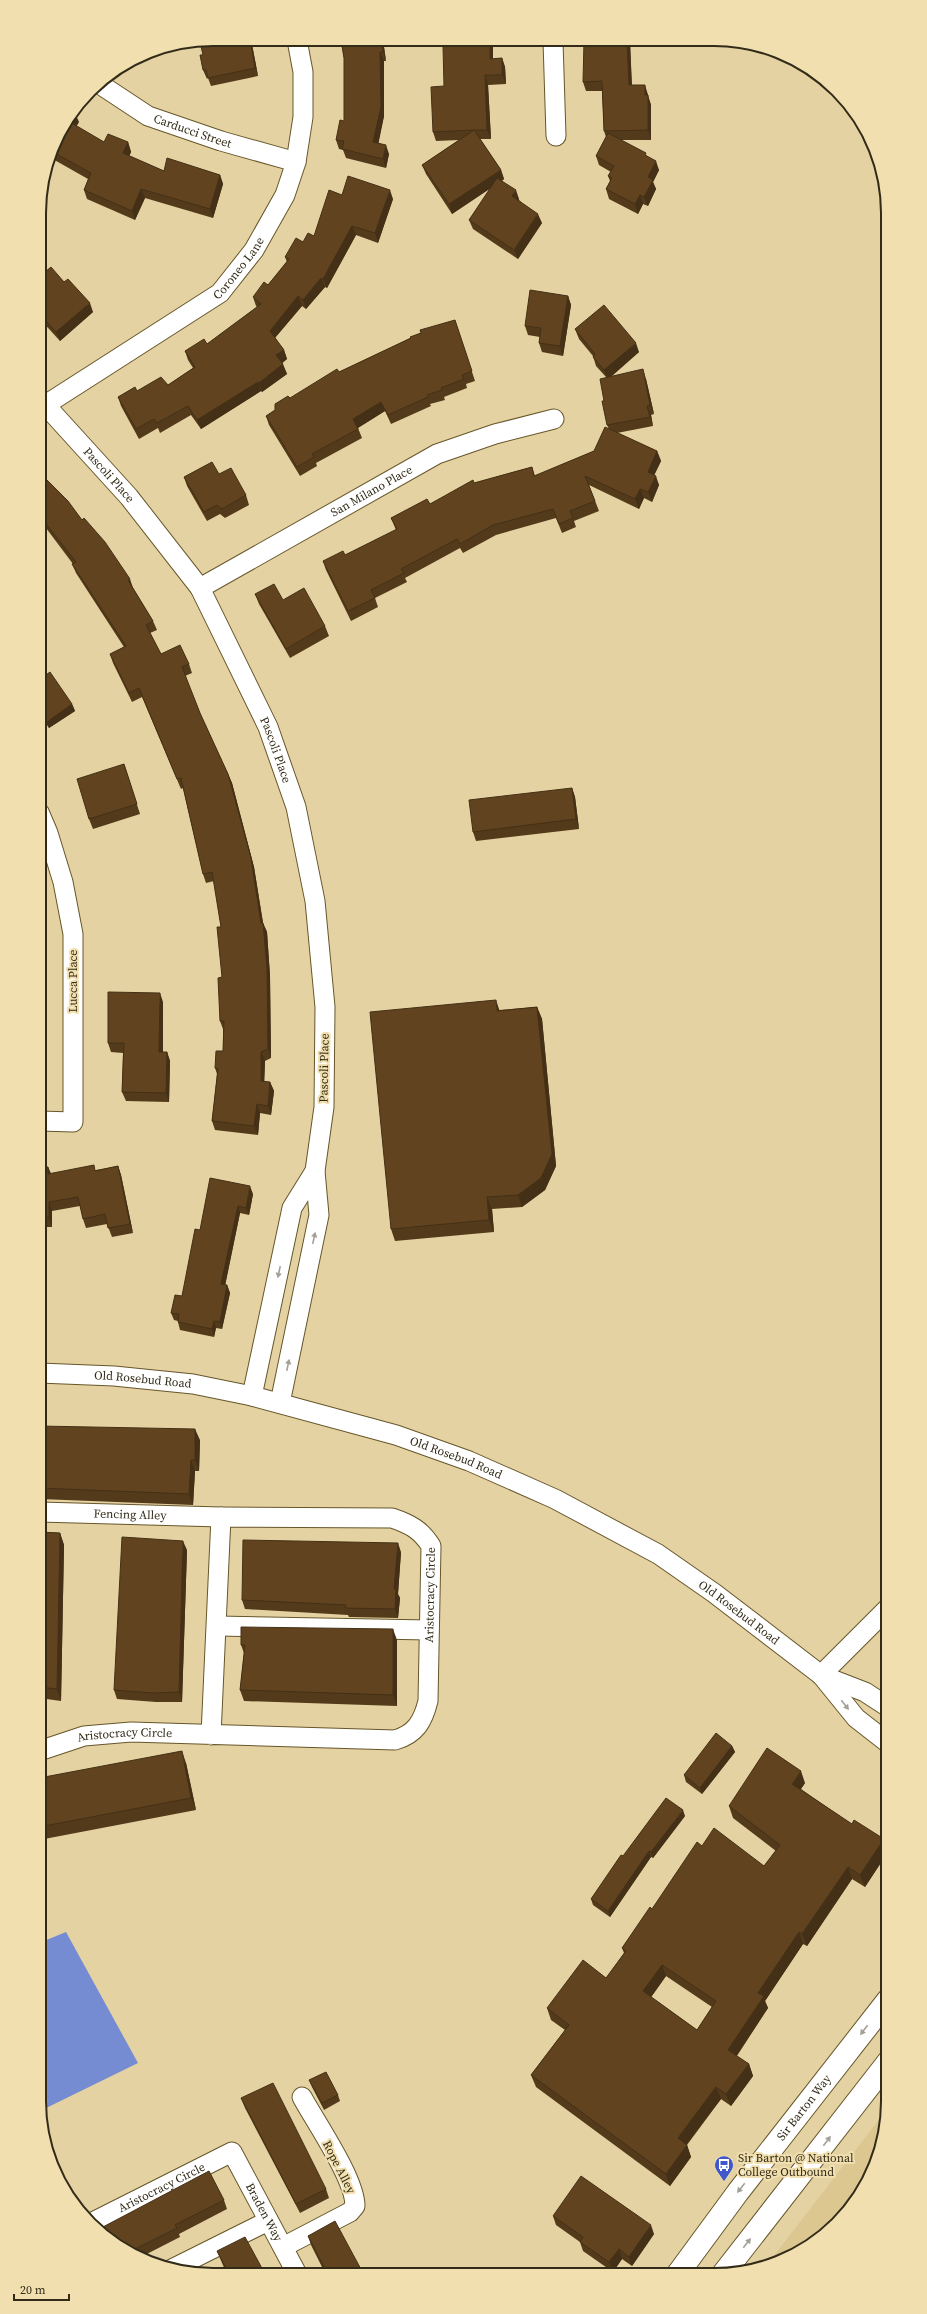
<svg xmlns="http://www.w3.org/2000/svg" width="927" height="2314" viewBox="0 0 927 2314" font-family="'Source Serif 4',serif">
<rect width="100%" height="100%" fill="#e4d2a2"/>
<path fill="#dcc790" d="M888,2108L875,2167L852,2207L810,2246L766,2266Z"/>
<path fill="#758cd3" d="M66,1932L138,2063L40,2111L39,1943Z"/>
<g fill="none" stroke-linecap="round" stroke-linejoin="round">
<defs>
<g id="street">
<path d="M553,41L556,136"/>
<path id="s1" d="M98,83L148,116L221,141L296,162"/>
<path id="s2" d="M39,398L129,497L200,588L268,727L296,807L315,901L325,1007L324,1107L315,1171L319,1215L280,1403"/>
<path id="s3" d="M39,409L220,293L254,250L285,195L296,162L303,117V72L297,40"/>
<path id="s4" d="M200,588L437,454L495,434L554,419"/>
<path d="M39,1121L73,1122V934L63,882L48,833L39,812"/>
<path id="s5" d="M39,1373L114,1376L193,1384L252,1396L396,1435L469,1461L555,1499L658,1554L714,1593L821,1675L865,1692L888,1707"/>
<path d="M252,1396L292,1208L315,1171"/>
<path id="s6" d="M39,1512L221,1517"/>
<path d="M217,1626L429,1630"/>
<path d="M821,1675L888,1608"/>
<path d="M822,1676L856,1718L888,1743"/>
<path id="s7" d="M39,1751L84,1736L131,1732L395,1740C416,1734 423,1721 428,1701L431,1546C421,1530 410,1524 392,1518L221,1517L211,1735"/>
<path id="s8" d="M91,2223L232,2152L296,2272"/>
<path d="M283,2247L350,2212L355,2206C355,2179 316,2123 302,2097"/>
<path d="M172,2269L268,2221"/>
</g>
<g id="secondary">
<path d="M723,2274L888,2062"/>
<path id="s9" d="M677,2275L738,2192L888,2000"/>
</g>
</defs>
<use href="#street" stroke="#66562a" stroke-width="21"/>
<use href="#secondary" stroke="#66562a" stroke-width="24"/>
<use href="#street" stroke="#fff" stroke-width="19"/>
<use href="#secondary" stroke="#fff" stroke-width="22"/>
</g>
<g fill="#533a1b" fill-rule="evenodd">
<path d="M251,39L258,76L211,86L208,78L207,79L203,70V55L210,40Z"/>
<path d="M341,40H383L386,61H384V116L378,143L389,154L386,168L346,158L343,150L339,149L336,140L344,121V58Z"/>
<path d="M445,40L492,41L493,44V59L502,58L505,67L506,84L488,85L491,139H480L501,170L504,179L502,181L519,199V200L542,223L518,259L473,229L469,220L491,188L452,214L426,174L422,165L459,140L436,141L433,132L444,86Z"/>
<path d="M630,42L632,85L648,94V97L651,105V140H620L647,156L659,170L653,182L656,189L648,206L643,204L638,214L609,199L606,189L610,181L608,176L611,172L599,165L596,156L606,137L604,131L602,91H586L583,82Z"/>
<path d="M79,122L76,126L104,142H128L131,152L129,156L164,171L220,175L223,184L213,218L145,198L135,220L87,199L84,190L88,179L51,158L57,136Z"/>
<path d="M342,195L393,199L378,243L356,235L327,288L325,287L306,309L302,306L275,338L284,350L287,359L282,363L287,374L262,392L261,391L201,429L191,415L160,433L158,428L139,439L121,406L118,397L137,391L168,385L193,368L188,360L185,351L207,344L257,307L256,306L253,297L268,285L287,262L285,257L303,242L314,236Z"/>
<path d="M39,277L64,282L93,312L60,341L39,318Z"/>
<path d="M568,296L571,305L563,356L542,352L539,343L540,337L528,335L525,326Z"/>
<path d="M455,320L475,381L466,384L467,388L444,397L445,400L430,404L431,406L391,424L385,411L358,428L362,438L316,463L317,466L300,476L269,425L266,416L339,372L421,333Z"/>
<path d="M575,329L639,352L612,376L646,379L654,414L651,415L653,426L617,433L657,451L661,461L654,475L659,485L652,502L644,498L639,509L589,485L599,511L574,521L576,527L562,533L556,518L496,535L463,553L460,548L405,578L407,582L375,598L378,607L351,621L326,570L323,561L345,555L396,530L391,518L430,504L474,483L532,467L535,476L594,451L609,429L607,425L604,401L606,377L596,366L593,356L579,339Z"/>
<path d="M39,472L133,588L153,621L157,630L150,633L161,654L189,664L192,673L185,676L200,713L228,774L232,783L254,867L263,923L267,932L270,976L271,1058L265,1061L264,1082H270L274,1091L271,1115L260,1113L258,1135L215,1130L212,1121L217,1074L215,1068L223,1051V1029L220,1021L222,977L221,927L214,881L206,883L203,874L183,788L181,789L142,697L132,702L113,663L110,654L124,647L76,573L72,564H73L43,524L39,527Z"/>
<path d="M219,474L246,495L249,505L225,518L220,514L207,521L187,486L184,477Z"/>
<path d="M255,594L283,600L325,626L329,636L290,658L259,604Z"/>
<path d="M39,680L72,704L75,711L49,728L39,714Z"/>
<path d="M124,764L140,814L93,829L89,819Z"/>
<path d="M572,788L575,797L579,829L476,841L473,832Z"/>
<path d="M163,1002V1052H167L170,1061L169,1102L126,1101L122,1092L123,1053L111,1052L108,1043Z"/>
<path d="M537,1007L542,1019L556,1166L545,1190L522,1207L492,1209L494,1232L395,1241L391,1229L499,1010Z"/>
<path d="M118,1166L121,1175L133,1233L112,1237L107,1224L86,1228L83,1219L80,1206L52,1211V1227H39V1167H48L51,1174L96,1170Z"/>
<path d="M253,1194L249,1215L240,1213L225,1285H227L230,1293L222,1329L216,1328L214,1337L180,1330L178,1322V1321L174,1320L171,1313L182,1296L200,1230Z"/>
<path d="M39,1426L200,1440L199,1471H195L193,1505L40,1499L39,1498Z"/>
<path d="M39,1532L60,1533L64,1545L61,1701L39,1698Z"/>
<path d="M187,1550L182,1702H156L117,1699L114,1690Z"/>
<path d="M401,1552L398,1594L400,1598L398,1618L349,1617L348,1615L245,1609L242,1600Z"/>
<path d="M397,1640V1706L244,1701L240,1690L244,1653L241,1645Z"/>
<path d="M732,1746L735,1752L702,1794L686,1782L684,1775Z"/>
<path d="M186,1763L196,1810L39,1840V1778Z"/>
<path d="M805,1783L801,1789L888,1850V1852L865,1887L852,1879L807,1946L803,1944L765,2001L768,2008L736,2056L749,2064L753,2076L731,2106L721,2099L687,2145L691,2157L670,2186L536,2087L531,2075L565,2030L551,2020L547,2008L606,1978L624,1953L622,1948L652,1909L702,1846L764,1866L776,1851L733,1818L729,1806ZM666,1976L712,2007L697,2030L651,1997Z"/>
<path d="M685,1816L653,1858L651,1857L610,1917L593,1905L591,1899L623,1856Z"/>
<path d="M309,2080L338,2095L340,2101L324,2110L312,2087Z"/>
<path d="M241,2098L326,2189L329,2198L300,2213L245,2108Z"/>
<path d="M224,2200L227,2209L179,2234L180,2237L139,2258L136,2257L103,2235L101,2228Z"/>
<path d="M553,2216L654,2234L632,2266L622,2259L613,2272L583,2251L580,2242L556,2225Z"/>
<path d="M308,2236L363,2273H325L311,2245Z"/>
<path d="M217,2251L264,2272H226L222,2263Z"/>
</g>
<g fill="#443016">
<path d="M250,39H251L258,76L255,68Z"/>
<path d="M381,40H383L386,61L383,52Z"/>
<path d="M490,41H492L493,44V68L490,59Z"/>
<path d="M627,42H630L632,94L629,85Z"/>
<path d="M380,52L384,61V116L377,151L373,142Z"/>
<path d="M502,58L505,67L506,84L502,75Z"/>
<path d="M485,75L488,85L491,139L487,130Z"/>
<path d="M645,85L651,105V140L648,130L645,95Z"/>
<path d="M75,113L79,122L73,132L70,122Z"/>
<path d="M128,142L131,152L126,163L123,153Z"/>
<path d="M386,145L389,154L386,168L383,159Z"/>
<path d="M656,161L659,170L653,182L656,189L648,206L644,197L648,177Z"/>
<path d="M501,170L504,179L452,214L449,204Z"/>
<path d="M220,175L223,184L213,218L210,209Z"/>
<path d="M141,189L145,198L135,220L132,211Z"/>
<path d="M390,190L393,199L378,243L375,233Z"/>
<path d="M516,190L519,199L515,205L512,196Z"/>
<path d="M640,195L643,204L638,214L635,204Z"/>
<path d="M538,214L542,223L518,259L514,250Z"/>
<path d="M352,226L356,235L327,288L323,279Z"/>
<path d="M321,278L325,287L306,309L303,300Z"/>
<path d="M298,296L302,306L273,340L270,331Z"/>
<path d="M568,296L571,305L563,356L560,346Z"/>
<path d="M90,303L93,312L60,341L56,332Z"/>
<path d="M636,343L639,352L608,379L604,370Z"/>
<path d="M284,350L287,359L280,365L276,355Z"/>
<path d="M283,364L287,374L262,392L259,383Z"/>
<path d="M643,369L646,379L654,414L650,405Z"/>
<path d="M258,382L261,391L201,429L197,420Z"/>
<path d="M381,402L385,411L356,429L353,419Z"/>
<path d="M647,406L651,415L653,426L650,417Z"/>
<path d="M657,451L661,461L651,482L648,472Z"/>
<path d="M656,476L659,485L652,502L648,492Z"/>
<path d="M640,489L644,498L639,509L635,499Z"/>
<path d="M39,516L43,524L39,527Z"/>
<path d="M130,579L133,588L131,589L128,580Z"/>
<path d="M72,704L75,711L49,728L47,722Z"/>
<path d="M228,774L232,783L254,867L264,929L263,923L267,932L270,976L271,1058L268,1049L261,923Z"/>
<path d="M572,788L575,797L579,829L576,819Z"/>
<path d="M160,993L163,1002V1061L159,1052Z"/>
<path d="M496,1000L500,1012L497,1011Z"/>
<path d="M537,1007L542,1019L556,1166L545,1190L522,1207L518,1195Z"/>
<path d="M167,1052L170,1061L169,1102L166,1093Z"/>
<path d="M261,1052L265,1061L264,1090L261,1081Z"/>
<path d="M270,1082L274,1091L271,1115L268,1106Z"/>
<path d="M257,1104L260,1113L258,1135L254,1126Z"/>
<path d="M118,1166L121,1175L133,1233L130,1224Z"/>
<path d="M48,1167L52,1176L48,1174Z"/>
<path d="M250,1186L253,1194L249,1215L246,1208Z"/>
<path d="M487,1197L492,1209L494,1232L489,1220Z"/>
<path d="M49,1202L52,1211V1227L49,1217Z"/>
<path d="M238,1206L240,1213L224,1291L221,1284Z"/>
<path d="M227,1285L230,1293L222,1329L220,1322Z"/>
<path d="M214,1321L216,1328L214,1337L212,1329Z"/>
<path d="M195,1429L200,1440L199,1471L195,1460Z"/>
<path d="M191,1460L195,1471L193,1505L189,1494Z"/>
<path d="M60,1533L64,1545L61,1701L57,1689Z"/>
<path d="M183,1541L187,1550L182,1702L179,1692Z"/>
<path d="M398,1543L401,1552L398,1594L400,1598L398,1618L395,1609L394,1589Z"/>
<path d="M393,1629L397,1640V1706L393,1695Z"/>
<path d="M732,1746L735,1752L702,1794L700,1788Z"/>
<path d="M182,1751L186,1763L196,1810L191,1798Z"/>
<path d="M801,1771L805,1783L796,1796L792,1784Z"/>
<path d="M683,1810L685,1816L653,1858L651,1852Z"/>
<path d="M884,1839L888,1850V1852L865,1887L860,1875Z"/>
<path d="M649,1851L651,1857L610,1917L608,1911Z"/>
<path d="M848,1867L852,1879L807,1946L802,1934Z"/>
<path d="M799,1932L803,1944L765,2001L768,2008L733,2062L728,2050L758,1993Z"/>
<path d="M662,1965L666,1976L647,2003L643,1991Z"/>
<path d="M749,2064L753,2076L731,2106L726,2094Z"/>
<path d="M716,2087L721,2099L682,2150L678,2138Z"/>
<path d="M687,2145L691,2157L670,2186L666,2174Z"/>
<path d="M651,2225L654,2234L632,2266L629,2257Z"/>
<path d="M619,2249L622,2259L613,2272L609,2262Z"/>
</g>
<g fill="#61441f" stroke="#443016" fill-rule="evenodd">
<path d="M213,39H250L255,68L208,78L206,70H203L200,55H203L200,42Z"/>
<path d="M341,40H381L383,52H380L381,107L373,142L386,145L383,159L342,149L344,141L336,140L340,120L344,121V58Z"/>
<path d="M445,40L490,41V59L502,58V75H485L487,130H474L501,170L449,204L422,165L474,130L433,132L431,87L444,86L443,46H445Z"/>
<path d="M584,41L627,42L629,85H645V95H648V130L604,131L602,81L583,82Z"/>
<path d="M75,112L70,122L104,142L108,134L128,142L123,153L164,171L167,158L220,175L210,209L141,189L132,211L84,190L91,173L53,152L57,136Z"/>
<path d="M608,133L646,153L645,155L656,161L648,177L653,180L644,197L640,195L635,204L606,189L612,178L608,176L614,166L596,156Z"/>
<path d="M348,176L390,190L375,233L352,226L323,279L321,278L303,300L298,296L270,331L284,350L276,355L283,364L259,383L258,382L197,420L188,406L157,423L154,419L136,429L118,397L135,387L137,391L161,377L168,385L195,367L185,351L204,339L207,344L261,304L253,297L264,282L268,285L289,259L285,257L296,238L303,242L308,233L314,236L329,190L342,195Z"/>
<path d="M497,178L516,190L512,196L538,214L514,250L469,220Z"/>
<path d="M51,267L64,282L68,279L90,303L56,332L39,313V277Z"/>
<path d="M530,290L568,296L560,346L539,343L541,328L525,326Z"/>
<path d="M604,305L636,343L604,370L593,357L595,354L575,329Z"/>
<path d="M455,320L472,371L462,375L464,379L441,388L442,390L427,395L428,397L388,415L381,402L353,419L358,429L312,454L314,457L297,467L266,416L275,410V404L288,396L290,398L337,369L339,372L411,338L410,337L421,333L420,330Z"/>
<path d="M643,369L650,405L647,406L650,417L607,425L602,401H604L600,379Z"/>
<path d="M605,427L657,451L648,472L656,476L648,492L640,489L635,499L585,476L595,501L570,511L573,518L559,524L553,509L493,525L460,544L457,539L401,569L404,573L371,590L375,598L348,611L323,561L343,551L345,555L397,529L391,518L427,499L430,504L473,480L474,483L532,467L534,476L594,451Z"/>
<path d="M212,462L219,474L231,468L246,495L222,509L217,505L204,512L184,477Z"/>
<path d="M39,472L68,501L82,520L84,518L105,542L130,579L128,580L153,621L146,625L161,654L180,645L189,664L182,667L200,713L228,774L251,858L261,923H263L267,967L268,1049L261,1052V1081L270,1082L268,1106L257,1104L254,1126L212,1121L218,1069L215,1068L216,1051H223L224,1021H220L218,978L222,977L217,927H221L212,872L203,874L181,778L177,779L139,688L129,693L110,654L126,646L72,564L76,562L39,515Z"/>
<path d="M274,584L283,600L304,588L325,626L286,649L255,594Z"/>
<path d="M50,672L72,704L47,722L39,711V680Z"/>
<path d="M124,764L137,804L89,819L77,779Z"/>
<path d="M572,788L576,819L473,832L469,800Z"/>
<path d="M108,992L160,993L159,1052H167L166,1093L122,1092L124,1043H108Z"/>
<path d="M496,1000L497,1011L537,1007L552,1154L541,1178L518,1195L487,1197L489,1220L391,1229L370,1012Z"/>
<path d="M94,1165L95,1171L118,1166L130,1224L108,1228L105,1214L83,1219L78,1197L49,1202V1217L39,1218V1167H48V1174Z"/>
<path d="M210,1178L250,1186L246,1208L238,1206L221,1284L227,1285L220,1322L214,1321L212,1329L178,1322L179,1314L171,1313L175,1295L182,1296L195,1229L200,1230Z"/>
<path d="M39,1426L195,1429V1460H191L189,1494L39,1488Z"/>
<path d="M39,1532L60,1533L57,1689L39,1687Z"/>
<path d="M122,1537L183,1541L179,1692L153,1693L114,1690Z"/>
<path d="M243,1540L398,1543L394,1589H396L395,1609L345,1608L346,1605L242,1600Z"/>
<path d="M241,1627L393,1629V1695L240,1690L245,1645H241Z"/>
<path d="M716,1733L732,1746L700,1788L684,1775Z"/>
<path d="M767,1748L801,1771L792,1784L852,1824L854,1820L884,1839L860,1875L848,1867L802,1934L799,1932L758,1993L764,1996L728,2050L749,2064L726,2094L716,2087L678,2138L687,2145L666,2174L531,2075L569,2025L547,2008L583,1960L606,1978L626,1951L622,1948L650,1907L652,1909L697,1842L702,1846L714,1828L764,1866L780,1845L729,1806ZM662,1965L716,2001L697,2030L643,1991Z"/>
<path d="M182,1751L191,1798L39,1827V1778Z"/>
<path d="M666,1798L683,1810L651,1852L649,1851L608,1911L591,1899L621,1855L623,1856Z"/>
<path d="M326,2072L338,2095L322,2103L309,2080Z"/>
<path d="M273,2083L326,2189L296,2204L241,2098Z"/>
<path d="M209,2171L224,2200L175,2225L177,2228L129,2252L105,2236L101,2228Z"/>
<path d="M581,2176L651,2225L629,2257L619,2249L609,2262L580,2242L583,2237L553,2216Z"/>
<path d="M335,2221L363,2273H327L308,2236Z"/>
<path d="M245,2237L264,2272H228L217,2251Z"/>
</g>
<defs><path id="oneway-solid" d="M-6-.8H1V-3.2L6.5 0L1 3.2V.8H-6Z"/></defs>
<g fill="#a3a097">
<use href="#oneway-solid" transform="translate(314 1238) rotate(-78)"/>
<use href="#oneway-solid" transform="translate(279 1272) rotate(102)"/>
<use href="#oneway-solid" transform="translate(288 1365) rotate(-78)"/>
<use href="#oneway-solid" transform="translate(845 1705) rotate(52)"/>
<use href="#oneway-solid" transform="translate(864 2030) rotate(127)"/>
<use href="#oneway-solid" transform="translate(827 2141) rotate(-53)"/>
<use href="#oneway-solid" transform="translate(741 2188) rotate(128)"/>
<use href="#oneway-solid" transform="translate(747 2243) rotate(-52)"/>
</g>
<defs>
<symbol id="bus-pin" viewBox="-11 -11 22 30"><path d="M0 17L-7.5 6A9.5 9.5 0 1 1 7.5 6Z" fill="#4058cb" stroke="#f1dfaf"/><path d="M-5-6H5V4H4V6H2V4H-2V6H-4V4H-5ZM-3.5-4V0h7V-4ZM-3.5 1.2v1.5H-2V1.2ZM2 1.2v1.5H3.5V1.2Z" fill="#fff"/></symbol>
</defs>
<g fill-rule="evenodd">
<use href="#bus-pin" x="713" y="2154" width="22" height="30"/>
</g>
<g text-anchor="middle" stroke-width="4" stroke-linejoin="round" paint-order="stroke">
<g font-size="12" fill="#322b18" stroke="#f1dfaf">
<text dy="4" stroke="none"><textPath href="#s1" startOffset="107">Carducci Street</textPath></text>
<text dy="4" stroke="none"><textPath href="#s3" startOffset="246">Coroneo Lane</textPath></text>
<text dy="4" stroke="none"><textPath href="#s2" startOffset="104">Pascoli Place</textPath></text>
<text dy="4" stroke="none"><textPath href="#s4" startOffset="197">San Milano Place</textPath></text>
<text dy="4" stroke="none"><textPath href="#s2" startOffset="428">Pascoli Place</textPath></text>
<text transform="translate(73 981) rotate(-90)" y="4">Lucca Place</text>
<text transform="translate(324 1068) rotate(-89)" y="4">Pascoli Place</text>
<text dy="4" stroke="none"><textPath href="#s5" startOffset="104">Old Rosebud Road</textPath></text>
<text dy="4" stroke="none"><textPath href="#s5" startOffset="428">Old Rosebud Road</textPath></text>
<text dy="4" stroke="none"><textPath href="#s6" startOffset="91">Fencing Alley</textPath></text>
<text dy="4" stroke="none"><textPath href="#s7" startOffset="519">Aristocracy Circle</textPath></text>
<text dy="4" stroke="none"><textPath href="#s5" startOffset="752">Old Rosebud Road</textPath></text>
<text dy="4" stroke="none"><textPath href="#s7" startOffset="88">Aristocracy Circle</textPath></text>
<text dy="4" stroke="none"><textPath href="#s9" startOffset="210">Sir Barton Way</textPath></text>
<text transform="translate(339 2167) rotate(63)" y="4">Rope Alley</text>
<text dy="4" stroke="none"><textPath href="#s8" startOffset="79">Aristocracy Circle</textPath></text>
<text dy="4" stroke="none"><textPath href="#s8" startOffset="226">Braden Way</textPath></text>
</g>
<g font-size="12" fill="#322b18" stroke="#f1dfaf" text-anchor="start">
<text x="738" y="2162">Sir Barton @ National<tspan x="738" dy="14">College Outbound</tspan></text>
</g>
</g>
<path d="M0 0H927V2314H0ZM213 46H714A167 167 0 0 1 881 213V2101A167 167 0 0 1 714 2268H213A167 167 0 0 1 46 2101V213A167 167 0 0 1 213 46Z" fill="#f1dfaf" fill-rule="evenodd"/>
<path fill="none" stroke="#322b18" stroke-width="2" d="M213 46H714A167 167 0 0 1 881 213V2101A167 167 0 0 1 714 2268H213A167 167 0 0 1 46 2101V213A167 167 0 0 1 213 46Z"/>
<path d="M14 2294v6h55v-6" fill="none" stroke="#322b18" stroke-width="2"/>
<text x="20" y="2294" font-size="12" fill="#322b18" stroke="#f1dfaf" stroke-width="3" paint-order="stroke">20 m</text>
</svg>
